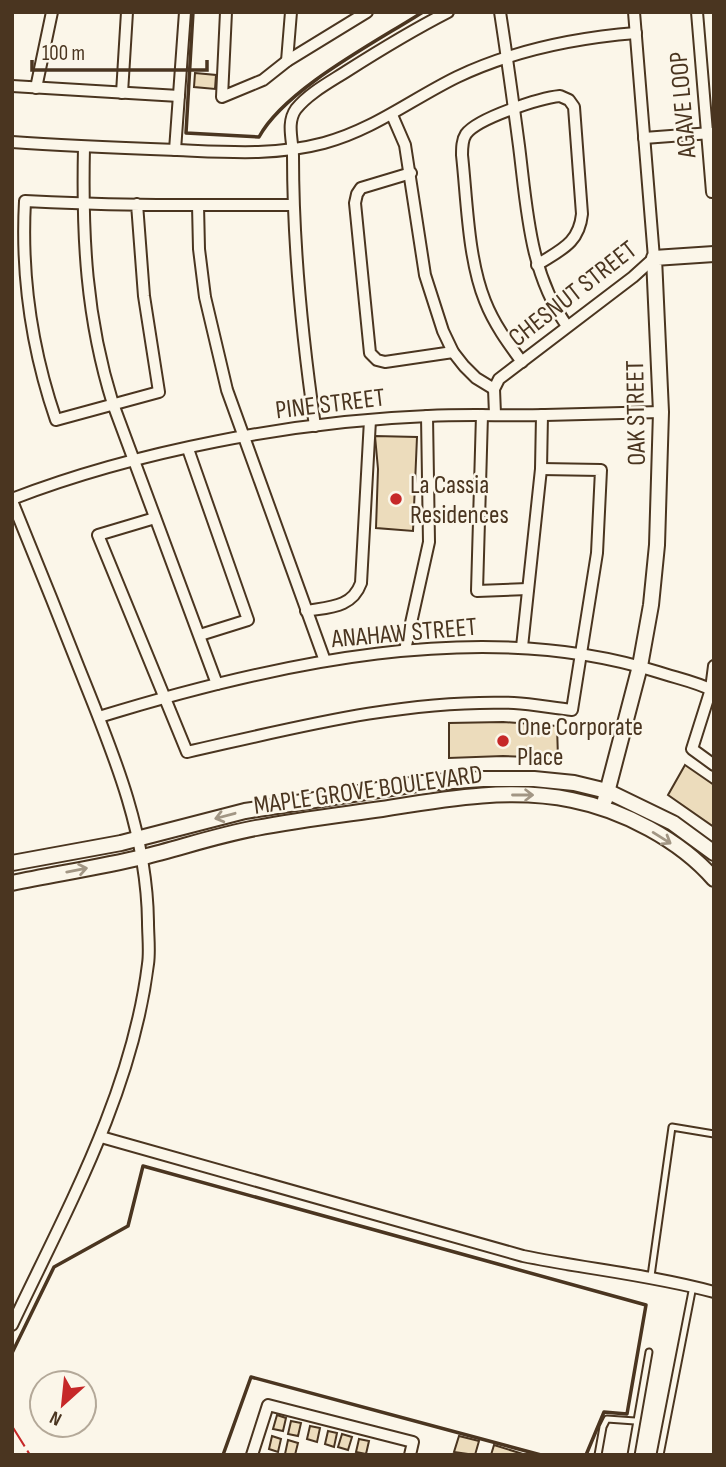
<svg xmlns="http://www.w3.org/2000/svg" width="726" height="1467" viewBox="0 0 726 1467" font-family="'Sofia Sans Condensed',sans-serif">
<rect width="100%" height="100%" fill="#fbf6e9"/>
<g fill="#ecdcbc" stroke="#4a3520" stroke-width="2">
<path d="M195,73L216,75L215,89L194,87Z"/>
<path d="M375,436L417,437L413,531L376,528L378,469Z"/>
<path d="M503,722L557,726L558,758L503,756L449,758V723Z"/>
<path d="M685,765L714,785V827L668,795Z"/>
<path d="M277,1415L286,1418L283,1431L273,1429Z"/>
<path d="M291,1421L301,1423L298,1436L288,1434Z"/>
<path d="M310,1426L320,1428L317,1442L307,1439Z"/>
<path d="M328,1431L337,1433L334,1447L325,1444Z"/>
<path d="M342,1434L352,1437L348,1450L338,1447Z"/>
<path d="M272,1436L281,1439L278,1452L269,1449Z"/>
<path d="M459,1436L479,1441L475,1455L454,1452Z"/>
<path d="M359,1439L369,1441L366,1454L356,1452Z"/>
<path d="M288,1440L298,1443L295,1455L285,1454Z"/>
<path d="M494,1445L526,1455H491Z"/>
</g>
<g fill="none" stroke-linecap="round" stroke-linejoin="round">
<defs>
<g id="service">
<path d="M651,1276L672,1127L714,1134"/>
<path d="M598,1455L603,1427L607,1419L635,1421"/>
<path d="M631,1455L649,1352"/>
<path d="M660,1455L693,1286"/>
</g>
<g id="minor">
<path d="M226,12L222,97L263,80L287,61L367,12"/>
<path d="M500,12C507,57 513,101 519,146C527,209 529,272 567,326"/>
<path d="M697,12L712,192H714"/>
<path d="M287,61L291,12"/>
<path d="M12,86L179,96"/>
<path d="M36,88L52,12"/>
<path d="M122,93L127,12"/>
<path d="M392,115L405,145L425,275L443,331L453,352L464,366L476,378L494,389"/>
<path d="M644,138L711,133"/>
<path d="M12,142C67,146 122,148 177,150C226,152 275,156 324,143C373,130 412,99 457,77C514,50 573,38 636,33"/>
<path d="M84,147C82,237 86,318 113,404L217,684"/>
<path d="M175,150L185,12"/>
<path d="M411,173L361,188L357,194L355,203L370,353L377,360L385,362L453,352"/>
<path d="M137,204L144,296L159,392L56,420C32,350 21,274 25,201C114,206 204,205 293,205"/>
<path d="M198,205L199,249L205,297L227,390L325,661"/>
<path d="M522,362C508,343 494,324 485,301C468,259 467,201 462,155C462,148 462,140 466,134C478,118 540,98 560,96L569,100L574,107L582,214C579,244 560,250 537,265"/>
<path d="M495,414L494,389L499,379L633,277L654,258L634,12"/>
<path d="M482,415L477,591L528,589"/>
<path d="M315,426C302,336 293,247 293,156C293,141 286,123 296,109C309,93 330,82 347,71C380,50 413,30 448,12"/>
<path d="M188,449L248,620L200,635"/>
<path d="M12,499C136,451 295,421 428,416C467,414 506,416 545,415C583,414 622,413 661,412"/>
<path d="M12,501C35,557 57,612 79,668C112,750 147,832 148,922C148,936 150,951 148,964C132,1093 67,1209 12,1325"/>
<path d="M155,518L98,535L187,752C294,728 403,699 514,703C533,704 553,708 572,710L597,553L601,470L541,469"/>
<path d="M306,611C329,607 352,608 361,583L370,420"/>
<path d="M522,647L541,469L542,415"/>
<path d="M405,650L429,542L427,416"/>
<path d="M714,666L711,689L692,749L714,765"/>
<path d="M99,717C271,664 482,616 658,672C676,678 697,682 714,691"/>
<path d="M101,1137L523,1256C587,1269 651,1275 714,1292"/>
<path d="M252,1455L268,1405L413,1442L410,1455"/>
</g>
<g id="tertiary">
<path d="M605,800L640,666L651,605L657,545L661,412L654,258L714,254"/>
<path d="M12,863L121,843L245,811L423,783L483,779H534L574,783L607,791L673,823L714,853"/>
<path d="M12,883C56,874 100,867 143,857C180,848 218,835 256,828C298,820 340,815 382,809C444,799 510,787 572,800C623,810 680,840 714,879"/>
</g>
</defs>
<use href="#service" stroke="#4a3520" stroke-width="9"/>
<use href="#minor" stroke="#4a3520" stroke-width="14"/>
<use href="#tertiary" stroke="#4a3520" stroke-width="18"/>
<use href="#service" stroke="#fbf6e9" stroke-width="5"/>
<use href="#minor" stroke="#fbf6e9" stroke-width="10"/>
<use href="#tertiary" stroke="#fbf6e9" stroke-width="14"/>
<g stroke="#4a3520" stroke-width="3.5">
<path d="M193,12L186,133L259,137C285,89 376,42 423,12"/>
<path d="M12,1353L54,1267L128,1226L143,1166L646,1305L627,1414L604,1412L586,1455"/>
<path d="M223,1455L251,1377L541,1455"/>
</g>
<path stroke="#c62828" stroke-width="2" stroke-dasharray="24 5 3.5 5" stroke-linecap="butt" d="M12,1426L30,1455"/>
</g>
<defs><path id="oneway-shaft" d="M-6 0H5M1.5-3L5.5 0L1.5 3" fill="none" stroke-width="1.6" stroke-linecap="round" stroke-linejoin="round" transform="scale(1.75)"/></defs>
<g stroke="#a29684">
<use href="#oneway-shaft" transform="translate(523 795)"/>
<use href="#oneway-shaft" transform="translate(225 816) rotate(165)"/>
<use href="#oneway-shaft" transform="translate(662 838) rotate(32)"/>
<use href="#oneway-shaft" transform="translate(77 870) rotate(-11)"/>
</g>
<g fill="#c62828" stroke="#fbf6e9" stroke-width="2.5">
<circle cx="396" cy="499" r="7"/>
<circle cx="503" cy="741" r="7"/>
</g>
<g text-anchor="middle" stroke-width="5" stroke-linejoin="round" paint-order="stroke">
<g font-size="26" fill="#4a3520" stroke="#fbf6e9">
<text transform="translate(682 105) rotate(-95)" y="9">AGAVE LOOP</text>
<text transform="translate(572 293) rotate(-38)" y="9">CHESNUT STREET</text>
<text transform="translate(330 403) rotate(-7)" y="9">PINE STREET</text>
<text transform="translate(635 413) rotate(-91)" y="9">OAK STREET</text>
<text transform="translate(404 632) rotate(-5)" y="9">ANAHAW STREET</text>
<text transform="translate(368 789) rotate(-8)" y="9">MAPLE GROVE BOULEVARD</text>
</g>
<g font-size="26" fill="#4a3520" stroke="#fbf6e9" text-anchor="start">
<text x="410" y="493">La Cassia<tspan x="410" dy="30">Residences</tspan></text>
<text x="517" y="735">One Corporate<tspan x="517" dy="30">Place</tspan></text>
</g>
</g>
<rect width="726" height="1467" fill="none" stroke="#4a3520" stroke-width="28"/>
<g transform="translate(63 1404) rotate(207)"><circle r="33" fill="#fbf6e9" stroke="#b4a999" stroke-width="2"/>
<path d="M0-5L12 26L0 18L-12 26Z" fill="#c62828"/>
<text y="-10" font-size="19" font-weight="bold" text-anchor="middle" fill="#4a3520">N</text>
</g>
<path d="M32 60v10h175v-10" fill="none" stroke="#4a3520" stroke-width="3.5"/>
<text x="42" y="60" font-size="21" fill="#4a3520" stroke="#fbf6e9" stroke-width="5" paint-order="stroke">100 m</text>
</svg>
